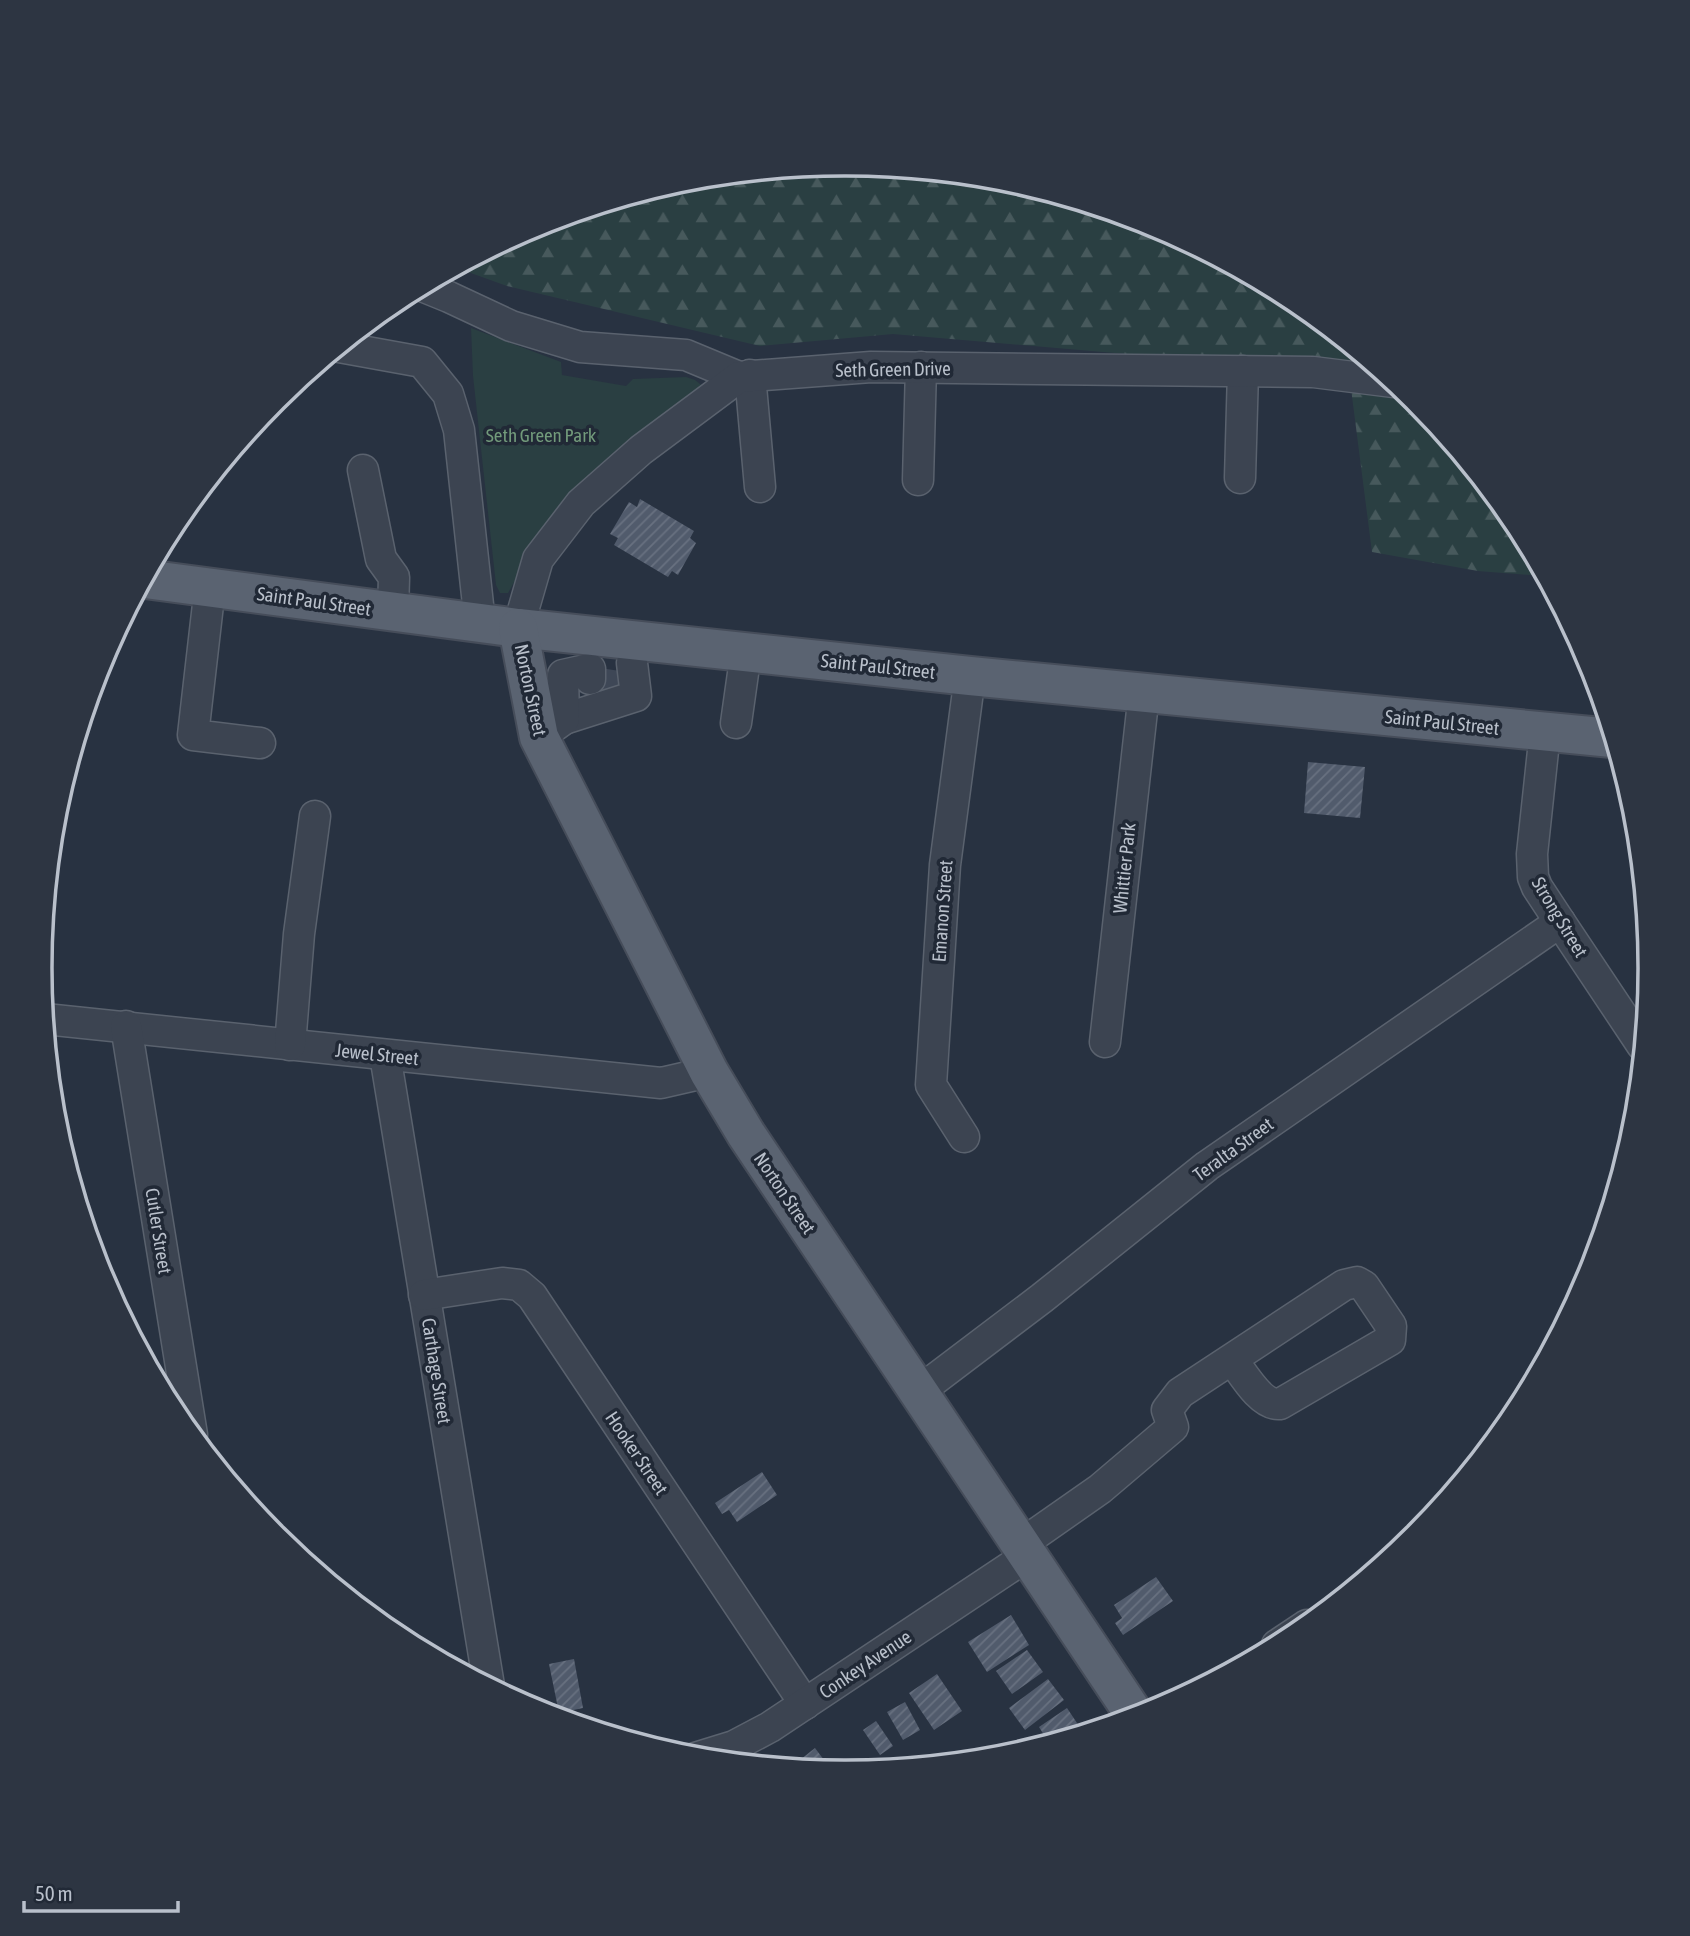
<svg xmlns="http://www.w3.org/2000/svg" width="1690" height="1936" viewBox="0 0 1690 1936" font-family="'Asap Condensed',sans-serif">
<defs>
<pattern id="forest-firs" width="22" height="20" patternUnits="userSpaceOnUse" patternTransform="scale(1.75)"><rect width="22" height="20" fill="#2a3f42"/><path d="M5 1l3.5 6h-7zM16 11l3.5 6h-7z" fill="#47595c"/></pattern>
<pattern id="building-hatch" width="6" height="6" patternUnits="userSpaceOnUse" patternTransform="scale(1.75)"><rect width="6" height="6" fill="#515b6c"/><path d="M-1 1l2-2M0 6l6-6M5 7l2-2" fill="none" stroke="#687180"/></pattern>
</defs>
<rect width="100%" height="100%" fill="#283241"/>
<path fill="#2a3f42" d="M471,328L561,362L562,375L626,386L633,379L686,377L695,380L705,388L643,430L611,455L574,489L543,531L508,593H500L496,585L473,376Z"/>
<path fill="url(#forest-firs)" d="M845,163L1002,179L1153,225L1292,299L1414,399L1514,521L1543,576L1478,571L1372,552L1349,373L893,334L760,346L507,286L457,268L537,224L688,179Z"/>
<g fill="url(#building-hatch)">
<path d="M640,499L694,531L690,538L696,543L678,575L672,571L668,577L614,545L618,538L610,534L629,502L637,507Z"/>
<path d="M1308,762L1365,767L1360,818L1304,813Z"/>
<path d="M762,1472L777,1495L737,1522L729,1510L722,1514L715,1503Z"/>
<path d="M1156,1577L1173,1601L1123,1635L1115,1623L1122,1618L1114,1605Z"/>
<path d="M1011,1615L1029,1645L987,1672L968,1642Z"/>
<path d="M1027,1650L1043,1672L1012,1694L996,1671Z"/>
<path d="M574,1659L583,1708L559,1713L549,1664Z"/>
<path d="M937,1674L962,1711L934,1730L909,1693Z"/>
<path d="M1048,1679L1064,1700L1025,1730L1009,1708Z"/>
<path d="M905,1702L920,1730L903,1740L887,1712Z"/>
<path d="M1067,1708L1079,1726L1061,1739L1049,1743L1039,1727Z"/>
<path d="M876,1721L893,1746L880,1755L863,1730Z"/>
<path d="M815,1748L833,1772L791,1767Z"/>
</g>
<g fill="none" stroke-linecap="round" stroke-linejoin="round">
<path stroke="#3e4756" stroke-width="30" stroke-dasharray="30 15" stroke-linecap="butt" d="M616,697L620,671"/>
<defs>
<g id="minor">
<path d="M422,286L449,297L511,326L580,347L686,355L739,377"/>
<path d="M339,347L422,362L448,394L459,430L480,623"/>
<path d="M750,375L760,487"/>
<path d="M363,470L381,559L394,577L393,612"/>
<path d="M1240,478L1243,371"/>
<path d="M918,480L921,367"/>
<path d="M210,587L193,735L260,743"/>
<path d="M518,628L538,559L581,503L641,450L739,377L871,367L1313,372L1393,382"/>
<path d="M564,719L636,696L632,663"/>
<path d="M736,723L746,652"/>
<path d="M1545,732L1532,854L1533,877L1537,887L1560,922L1642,1045"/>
<path d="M539,737L564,719L563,675L590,669V679"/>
<path d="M45,1019L661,1083L709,1072"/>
<path d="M126,1026L192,1435"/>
<path d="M1105,1042L1144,693"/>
<path d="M290,1045L299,934L315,816"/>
<path d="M385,1055L489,1686"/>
<path d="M964,1137L931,1085L945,865L970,676"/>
<path d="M424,1295L502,1283L519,1285L532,1296L805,1704"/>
<path d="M918,1392L1042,1298L1207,1166L1560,922"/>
<path d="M1020,1545L1100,1489L1173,1427L1167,1410L1180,1393L1344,1285L1357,1282L1364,1286L1391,1326L1390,1340L1280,1404C1261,1406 1243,1374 1232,1359"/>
<path d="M1277,1645L1307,1625"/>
<path d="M695,1758L734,1746L770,1727L1027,1556"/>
</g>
<g id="major">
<path d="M145,579L518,628L970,676L1612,738"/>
<path d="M518,628L539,737L709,1072L746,1134L1136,1717"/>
</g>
</defs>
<use href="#minor" stroke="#5a626e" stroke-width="33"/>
<use href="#major" stroke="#464d5a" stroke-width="42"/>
<use href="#minor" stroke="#3c4451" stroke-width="30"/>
<use href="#major" stroke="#5a6371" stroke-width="38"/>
</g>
<g text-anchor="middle" stroke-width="7" stroke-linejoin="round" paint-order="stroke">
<g font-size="19" fill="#b9c0cb" stroke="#212936">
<text transform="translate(893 369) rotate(-1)" y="7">Seth Green Drive</text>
<text transform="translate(314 601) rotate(8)" y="7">Saint Paul Street</text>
<text transform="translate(878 666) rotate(6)" y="7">Saint Paul Street</text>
<text transform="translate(531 690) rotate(78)" y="7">Norton Street</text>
<text transform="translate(1442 722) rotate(6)" y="7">Saint Paul Street</text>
<text transform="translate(1124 868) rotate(-84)" y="7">Whittier Park</text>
<text transform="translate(942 911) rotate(-86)" y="7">Emanon Street</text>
<text transform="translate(1560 917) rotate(59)" y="7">Strong Street</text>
<text transform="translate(377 1054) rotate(6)" y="7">Jewel Street</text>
<text transform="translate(1233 1149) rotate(-36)" y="7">Teralta Street</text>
<text transform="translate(785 1193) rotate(56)" y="7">Norton Street</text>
<text transform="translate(159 1231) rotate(81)" y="7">Cutler Street</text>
<text transform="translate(437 1371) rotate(81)" y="7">Carthage Street</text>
<text transform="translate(637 1453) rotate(56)" y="7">Hooker Street</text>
<text transform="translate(865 1664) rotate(-34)" y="7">Conkey Avenue</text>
</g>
<g font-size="19" fill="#729a7b" stroke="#212936">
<text x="541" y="442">Seth Green Park</text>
</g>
</g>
<path d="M0 0H1690V1936H0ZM844 176H846A792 792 0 0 1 1638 968V968A792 792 0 0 1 846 1760H844A792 792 0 0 1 52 968V968A792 792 0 0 1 844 176Z" fill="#2d3542" fill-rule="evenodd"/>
<path fill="none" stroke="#b9c0cb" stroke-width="3.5" d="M844 176H846A792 792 0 0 1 1638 968V968A792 792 0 0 1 846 1760H844A792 792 0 0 1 52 968V968A792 792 0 0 1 844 176Z"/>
<path d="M24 1901v10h154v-10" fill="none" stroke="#b9c0cb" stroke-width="3.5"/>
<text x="35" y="1901" font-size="21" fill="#b9c0cb" stroke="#212936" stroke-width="5" paint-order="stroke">50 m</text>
</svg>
